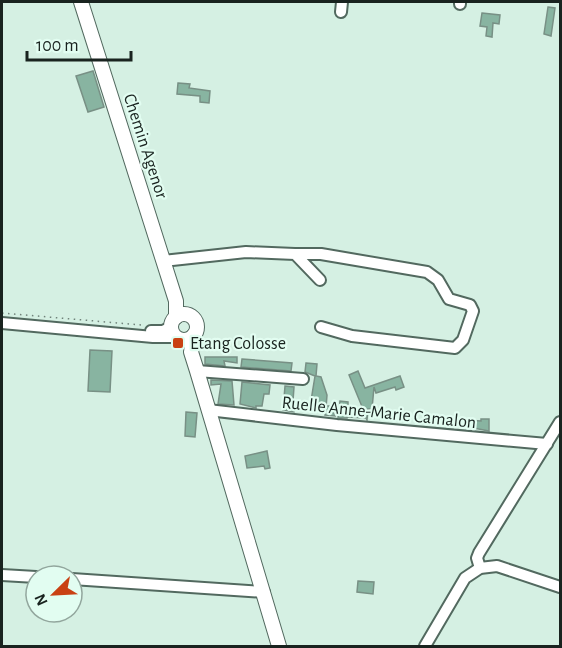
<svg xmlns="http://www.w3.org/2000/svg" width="562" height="648" viewBox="0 0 562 648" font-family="'Alegreya Sans',sans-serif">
<rect width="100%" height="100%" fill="#d5f0e3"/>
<g fill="#88b4a1" stroke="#789085" stroke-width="1.5">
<path d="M548,7L555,8L551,36L544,34Z"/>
<path d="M482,13L500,15L499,24L493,23L492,37L486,36L487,27L480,26Z"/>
<path d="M93,71L104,107L88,112L76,76Z"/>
<path d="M178,83L190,84L189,88L210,91L209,103L200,102V96L177,94Z"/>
<path d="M90,350L112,351L110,392L88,391Z"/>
<path d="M205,357H237V363L224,361L225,366L205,364Z"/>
<path d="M242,359L292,363L291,371L241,367Z"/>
<path d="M306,363L317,364L316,376L321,377L327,395L326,408L327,406H331L335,416L325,415L326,410L320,408L310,407L315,376L305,372Z"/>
<path d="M358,371L365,388L400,376L404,387L396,390L395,387L376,393L374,387L372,409H368L367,420L366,418L347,417V418H338L340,401L348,402V407L363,409L349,375Z"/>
<path d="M211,380L232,381L234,405L218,404L221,384L211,385Z"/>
<path d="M242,382L270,385L269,394H264L262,406H256V408L240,404Z"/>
<path d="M285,386L294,387L293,401H296L294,412L283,410Z"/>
<path d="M186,412L197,413L195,437L185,436Z"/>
<path d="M481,419H489V431L468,427V420L481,421Z"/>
<path d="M267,451L270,468L265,469L264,466L247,468L245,456Z"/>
<path d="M358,581L374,582L373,594L357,592Z"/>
</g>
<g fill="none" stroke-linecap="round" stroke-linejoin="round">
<defs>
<g id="minor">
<path d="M460,4V2"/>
<path d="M341,12L342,2"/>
<path d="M295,254H321L427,272L438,280L449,299L470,305L473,311L463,340L455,348L352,336L321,327"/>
<path d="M163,261L246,252L295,254L320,280"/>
<path d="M2,323L153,337H175"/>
<path d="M151,331H163L171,327"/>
<path d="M197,371L303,379"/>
<path d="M208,410L337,425L547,444"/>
<path d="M480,568L477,558L479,553L560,422"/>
<path d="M2,575L36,577"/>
<path d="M72,579L264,592"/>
<path d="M425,646L465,578L480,568L497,566L560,587"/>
</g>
<g id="major">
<path d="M81,2L176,301V317"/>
<circle cx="184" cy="327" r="13"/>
<path d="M194,335L191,352L197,371L279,646"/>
</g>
</defs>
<use href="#minor" stroke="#52695f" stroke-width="14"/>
<use href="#major" stroke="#52695f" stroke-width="16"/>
<path stroke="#71837b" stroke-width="1.5" stroke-dasharray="1.5 4.5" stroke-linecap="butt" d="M2,313L141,325L143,327"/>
<use href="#minor" stroke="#fff" stroke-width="10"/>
<use href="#major" stroke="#fff" stroke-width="14"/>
</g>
<rect fill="#c94113" stroke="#e2fdf1" stroke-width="2" x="172" y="337" width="12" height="12" rx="3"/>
<g text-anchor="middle" stroke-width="4.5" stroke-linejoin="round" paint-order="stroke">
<g font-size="18" fill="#19231f" stroke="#e2fdf1">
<text transform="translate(146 146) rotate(72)" y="6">Chemin Agenor</text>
<text transform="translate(379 412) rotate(6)" y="6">Ruelle Anne-Marie Camalon</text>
</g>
<g font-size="18" fill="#19231f" stroke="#e2fdf1" text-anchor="start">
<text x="190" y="349">Etang Colosse</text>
</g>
</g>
<rect width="562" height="648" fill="none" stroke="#19231f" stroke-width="6"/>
<g transform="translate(54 594) rotate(246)"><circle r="28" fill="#e2fdf1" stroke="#92a69d" stroke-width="1.5"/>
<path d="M0-4.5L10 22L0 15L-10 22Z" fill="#c94113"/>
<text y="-9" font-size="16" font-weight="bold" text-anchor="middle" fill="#19231f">N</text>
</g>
<path d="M27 51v9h104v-9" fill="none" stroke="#19231f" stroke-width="3"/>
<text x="36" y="51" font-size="18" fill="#19231f" stroke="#e2fdf1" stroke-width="4.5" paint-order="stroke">100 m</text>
</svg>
